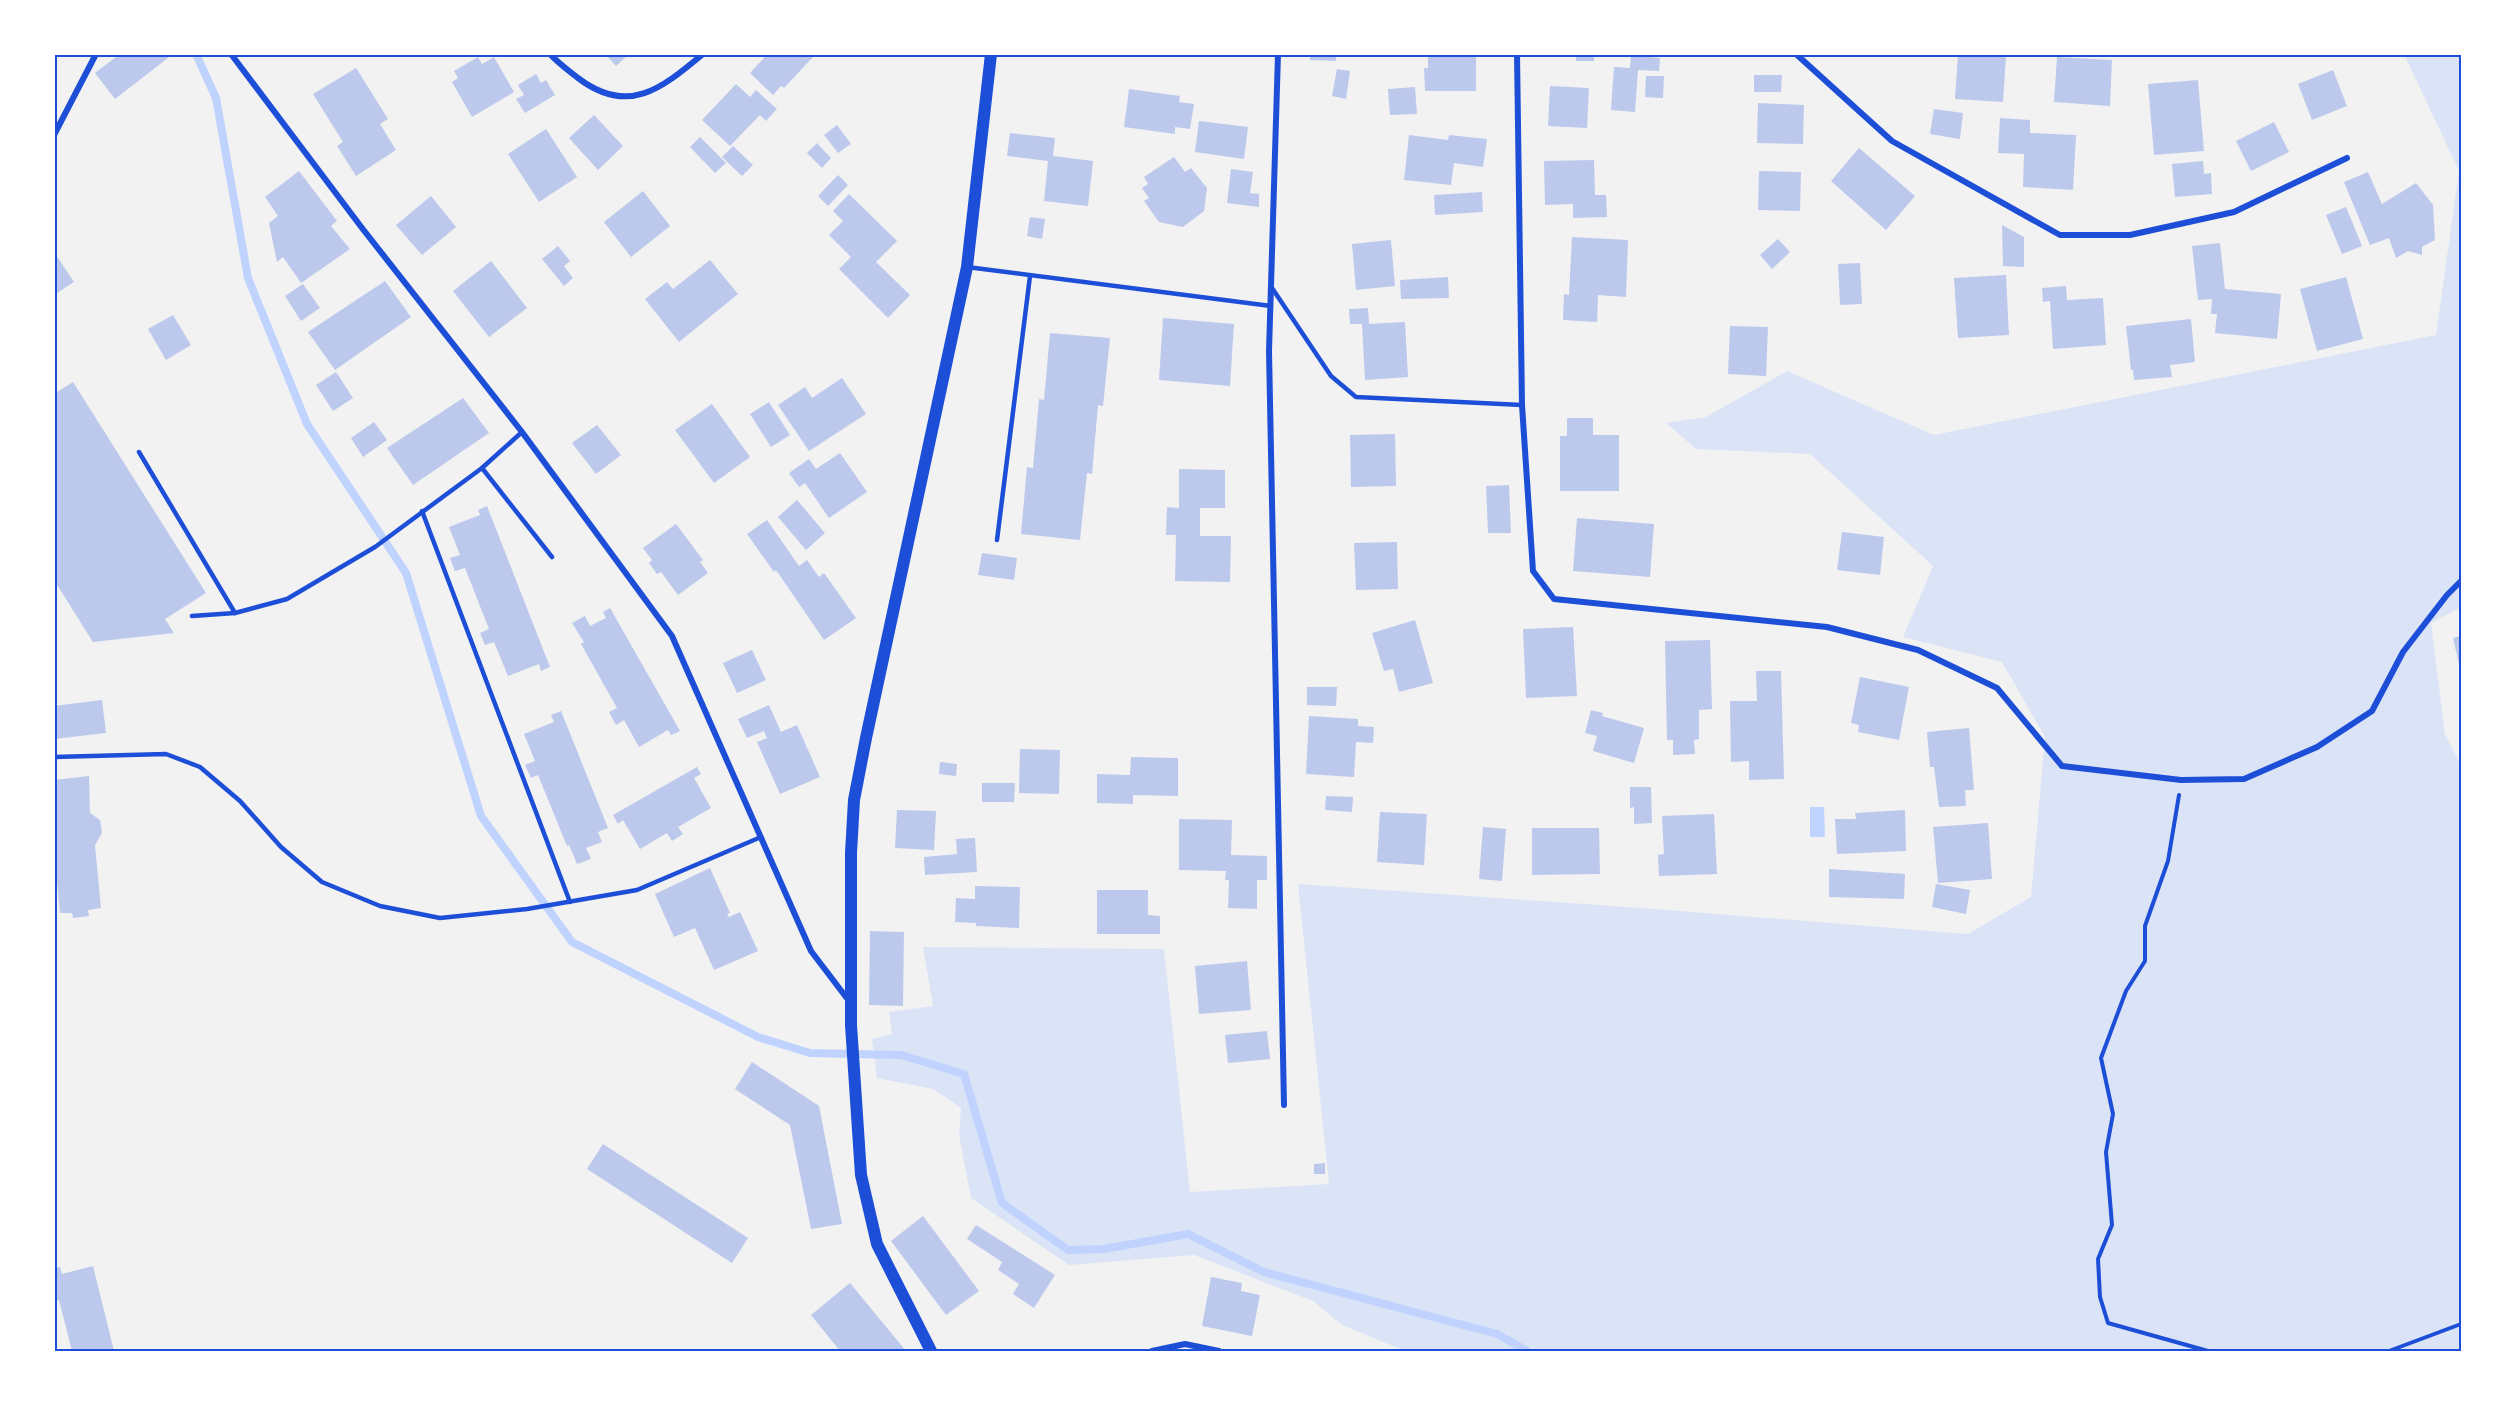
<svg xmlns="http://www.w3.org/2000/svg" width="2515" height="1405" viewBox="0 0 2515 1405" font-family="'Times New Roman',serif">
<rect width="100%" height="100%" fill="#f2f2f2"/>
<path fill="#dbe4f7" d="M2404,54H2461V607L2431,623L2445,734L2461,765V1351H1405L1342,1325L1313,1301L1194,1255L1069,1265L971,1198L959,1135L961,1108L933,1089L877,1078L872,1039L892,1034L889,1012L933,1006L923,947L1164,949L1190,1192L1329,1184L1298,884L1655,909L1968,934L2031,897L2045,737L2002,662L1903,637L1933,566L1810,454L1696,449L1666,423L1706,417L1787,371L1934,435L2436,335L2459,171Z"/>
<path fill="#bfd3fe" d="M1810,807H1824L1825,837H1810Z"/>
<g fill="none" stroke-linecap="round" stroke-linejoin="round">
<path stroke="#bfd3fe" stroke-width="8" d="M196,54L216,98L248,278L307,424L406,573L481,816L572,942L758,1037L810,1053L901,1055L964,1074L1002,1203L1068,1250L1104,1249L1188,1234L1264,1272L1497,1334L1527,1351"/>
</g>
<g fill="#bdc9ec">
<path d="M120,54H173L115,99L95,73Z"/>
<path d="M605,54H629L616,66Z"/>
<path d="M760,54H810L813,57L784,88L781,86L773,95L750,73L764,58Z"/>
<path d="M1310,54H1336V61L1310,60Z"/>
<path d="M1428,54H1476V91H1425L1424,68H1428Z"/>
<rect x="1576" y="54" width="18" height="7"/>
<path d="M1958,54L2006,56L2003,102L1955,99Z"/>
<path d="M1631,55L1660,58L1659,71L1638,70L1635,112L1611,110L1614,67L1630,68Z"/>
<path d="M478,57L482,64L494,57L514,92L472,117L452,82L458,78L454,71Z"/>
<path d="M2057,57L2112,60L2110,106L2054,102Z"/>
<path d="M356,68L388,119L380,124L396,150L356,176L337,146L343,142L313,94Z"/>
<path d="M1337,69L1350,71L1346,99L1332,96Z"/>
<path d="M2333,70L2347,106L2312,120L2298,84Z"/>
<path d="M536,74L541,83L546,80L555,95L525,113L516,99L524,95L518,85Z"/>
<path d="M1754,75H1782L1781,92H1754Z"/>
<path d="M1646,76H1664L1663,98L1645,97Z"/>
<path d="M2198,80L2204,151L2154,155L2148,84Z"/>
<path d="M736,84L750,97L756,90L777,109L766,121L760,115L730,146L702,120Z"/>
<path d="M1550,86L1589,88L1587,128L1548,126Z"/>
<path d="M1415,87L1417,114L1390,115L1388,89Z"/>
<path d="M1129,89L1180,96L1179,102L1194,104L1190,129L1175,127V134L1124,127Z"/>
<path d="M1758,103L1804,105L1803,144L1757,143Z"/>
<path d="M1934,109L1963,113L1960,139L1930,134Z"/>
<path d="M594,115L623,146L598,170L569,138Z"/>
<path d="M2000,118L2030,120V133L2076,135L2073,190L2023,187L2024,154L1998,153Z"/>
<path d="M1199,121L1248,127L1244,159L1195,152Z"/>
<path d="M2274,122L2289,152L2251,171L2236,141Z"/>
<path d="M837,125L851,144L838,153L824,135Z"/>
<path d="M546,129L577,177L539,202L508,154Z"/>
<path d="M1010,133L1055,138L1053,156L1093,161L1088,206L1044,201L1048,161L1007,156Z"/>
<path d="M1409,135L1448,140L1449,135L1487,139L1483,167L1454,163L1451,185L1404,180Z"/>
<path d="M700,137L726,163L715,173L690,147Z"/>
<path d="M817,143L831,158L822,168L807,153Z"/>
<path d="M733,146L753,165L742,176L722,157Z"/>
<path d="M1859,148L1915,196L1886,230L1831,181Z"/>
<path d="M1174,157L1185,172L1191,168L1207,188L1204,211L1183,227L1159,222L1144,201L1149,198L1142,188L1148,184L1144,177Z"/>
<path d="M1594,160L1595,195H1606L1607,217L1573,218V204L1545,205L1544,161Z"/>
<path d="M2203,161L2204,174L2211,173L2212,194L2175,197L2172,164Z"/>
<path d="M1231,169L1253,172L1250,193L1259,194V207L1227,203Z"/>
<path d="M299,171L337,221L331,226L350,249L301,283L283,257L277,262L269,223L278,216L265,197Z"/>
<path d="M1759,171L1801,172L1800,211L1758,210Z"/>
<path d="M2368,172L2382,204L2416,183L2433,205L2435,240L2422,247V255L2408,251L2396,258L2389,238L2370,245L2344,182Z"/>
<path d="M838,175L848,185L828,206L818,196Z"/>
<path d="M643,191L670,226L631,257L604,222Z"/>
<path d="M1482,192L1483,212L1435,215L1434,195Z"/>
<path d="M849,194L897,241L876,262L910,295L888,318L839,269L851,257L829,235L843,221L833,211Z"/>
<path d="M431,196L456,227L422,255L396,225Z"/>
<path d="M2346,207L2362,246L2342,254L2326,215Z"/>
<path d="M1030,217L1045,219L1042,239L1027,236Z"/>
<path d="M2002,225L2024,237V267L2003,266Z"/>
<path d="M1572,237L1628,240L1626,297L1598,295L1597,322L1563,320L1564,294L1569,295Z"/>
<path d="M1778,239L1790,252L1772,269L1760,255Z"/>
<path d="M1391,240L1395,286L1356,290L1352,244Z"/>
<path d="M2220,243L2225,289L2281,294L2277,339L2215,333L2217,314H2211L2212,299L2198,300L2192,246Z"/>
<path d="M558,246L570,261L564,266L573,278L564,286L542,259Z"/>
<path d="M54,252L74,282L54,295Z"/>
<path d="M710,260L738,294L679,342L645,299L667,282L673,289Z"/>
<path d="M491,261L527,308L489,337L453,291Z"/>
<path d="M1860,263L1862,304L1840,305L1838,264Z"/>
<path d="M2006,275L2009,335L1958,338L1954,278Z"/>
<path d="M1448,277L1449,298L1401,299L1400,280Z"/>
<path d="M2346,277L2363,339L2317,351L2300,289Z"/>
<path d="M385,281L411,317L335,370L308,332Z"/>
<path d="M303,284L320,308L301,321L285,296Z"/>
<path d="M2066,286L2067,300L2103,298L2106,345L2053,349L2050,301L2043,302L2042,288Z"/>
<path d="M1368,308L1369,324L1405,322L1408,377L1365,380L1362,324H1350L1349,309Z"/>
<path d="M173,315L191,345L166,360L148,329Z"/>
<path d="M1163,318L1234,324L1230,386L1159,380Z"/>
<path d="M2191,319L2195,362L2170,365L2172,377L2134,380L2133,370H2131L2126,326Z"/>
<path d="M1730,326L1768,327L1766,376L1728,374Z"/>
<path d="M1050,333L1110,338L1103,406L1098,405L1092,474L1087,473L1080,540L1021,534L1027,467L1033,468L1039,399L1044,400Z"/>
<path d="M336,372L353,398L333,411L316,385Z"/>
<path d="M842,378L866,414L809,451L778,405L805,387L812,398Z"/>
<path d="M73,382L206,593L165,619L174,633L93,642L54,580V394Z"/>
<path d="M463,398L489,433L413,485L387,448Z"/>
<path d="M769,402L790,435L771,447L750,414Z"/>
<path d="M712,404L750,457L714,483L675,430Z"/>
<path d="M1567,418H1593V435H1619V491H1560V436H1567Z"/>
<path d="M374,422L387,440L363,457L351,438Z"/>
<path d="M597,425L621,455L596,474L572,443Z"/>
<path d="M1395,434L1396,486L1351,487L1350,435Z"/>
<path d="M840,453L867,492L829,518L805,483L799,487L789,473L809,459L816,469Z"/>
<path d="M1179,469L1225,470V508H1200V536H1231L1230,582L1175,581L1176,535H1166L1167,507L1179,508Z"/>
<path d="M1509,485L1511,533H1488L1486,486Z"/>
<path d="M797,500L825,533L806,550L778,517Z"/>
<path d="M487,506L550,667L541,671L539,664L508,676L494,642L485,645L480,633L489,629L465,568L455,571L450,558L460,555L449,527L480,515L478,510Z"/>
<path d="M1577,518L1654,524L1650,577L1573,571Z"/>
<path d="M767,520L799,566L807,560L819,577L824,573L856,618L824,640L776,570L774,572L747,534Z"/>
<path d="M676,524L703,560L700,562L708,573L678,595L661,572L657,574L649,563L652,560L643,548Z"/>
<path d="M1842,532L1884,537L1880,575L1837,570Z"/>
<path d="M1397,542L1398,589L1356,590L1354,543Z"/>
<path d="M982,553L1017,558L1014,580L978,575Z"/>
<path d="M610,608L680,731L671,735L668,730L639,747L624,720L616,725L609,712L617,708L581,644L584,642L572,623L585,616L590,626L606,618L603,612Z"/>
<path d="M1415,620L1433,683L1399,692L1393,669L1384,671L1372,633Z"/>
<path d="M1573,627L1577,696L1526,698L1523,629Z"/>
<path d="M2461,636V668H2460L2453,638Z"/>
<path d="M1710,640L1712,709L1699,710V739L1694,740L1695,754L1673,755V740H1667L1665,641Z"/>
<path d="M752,650L766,680L737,693L723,663Z"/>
<path d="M1756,671H1781L1784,779L1749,780V761L1731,762L1730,701H1757Z"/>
<path d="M1860,677L1909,687L1899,740L1858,732L1859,725L1851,723Z"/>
<path d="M1307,687H1337L1336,706L1307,705Z"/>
<path d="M102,700L106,733L54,739V706Z"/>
<path d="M769,705L781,732L797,725L820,777L780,794L757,742L767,738L764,731L747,738L738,719Z"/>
<path d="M1591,710L1603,713L1602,716L1644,728L1634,763L1593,751L1597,736L1585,733Z"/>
<path d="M561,711L608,828L598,832L602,842L586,848L591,859L577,864L569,845L567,846L538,775L531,778L525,765L535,761L524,734L554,722L551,715Z"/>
<path d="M1309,716L1358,719V726L1374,727L1373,743L1356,742L1354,777L1306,774Z"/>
<path d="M1969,728L1974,790H1965L1966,806L1939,807L1934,767H1930L1927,732Z"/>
<path d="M1020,749L1060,750L1059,794L1019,793Z"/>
<path d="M1131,757L1178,758V796L1133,795V804L1097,803V774L1130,775Z"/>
<path d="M940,762L957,764L956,776L939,774Z"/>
<path d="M697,767L701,774L694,778L711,808L678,827L683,834L672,841L667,833L640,849L623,820L618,824L613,815Z"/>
<path d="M89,776L90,813L100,820L102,833L95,845L101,908L88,910L89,916L73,918L72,913H60L54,850V780Z"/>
<path d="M982,783H1015L1014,802H982Z"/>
<path d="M1630,787H1651L1652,823L1634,824V807L1630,808Z"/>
<path d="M1326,796L1353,797L1352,812L1325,810Z"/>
<path d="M897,810L936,811L934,850L895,848Z"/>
<path d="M1905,810L1906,851L1837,854L1835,819H1856L1855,813Z"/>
<path d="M1380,812L1427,814L1424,865L1377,862Z"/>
<path d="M1714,814L1717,874L1659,876L1658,855L1664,854L1662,816Z"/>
<path d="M1179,819L1232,820L1231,855L1267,856V880H1257V909L1228,908L1229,880H1225L1226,871L1179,870Z"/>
<path d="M1988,823L1992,879L1938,883L1933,827Z"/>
<path d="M1483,827L1506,829L1502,881L1479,879Z"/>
<path d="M1532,828H1599L1600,874L1532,875Z"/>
<path d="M975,838L977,872L925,875L924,857L957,854L956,839Z"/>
<path d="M710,868L730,913L727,914L729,917L740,912L758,951L714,970L695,928L674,937L655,894Z"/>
<path d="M1829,869L1905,874L1904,899L1829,897Z"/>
<path d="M1936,884L1970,890L1966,914L1932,907Z"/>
<path d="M975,886L1020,887L1019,928L976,926V923L955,922L956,898L975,899Z"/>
<path d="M1097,890H1148V915L1160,916V934H1097Z"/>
<path d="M870,931L904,932L903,1006L869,1005Z"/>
<path d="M1247,961L1251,1010L1199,1014L1195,966Z"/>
<path d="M1267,1031L1270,1059L1228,1063L1225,1035Z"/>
<path d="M752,1062L819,1106L842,1224L811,1229L790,1125L735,1089Z"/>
<path d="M603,1144L748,1238L732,1263L587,1169Z"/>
<path d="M1325,1163V1174H1314V1164Z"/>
<path d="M923,1216L979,1291L946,1315L891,1241Z"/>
<path d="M976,1225L1055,1275L1034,1308L1013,1294L1019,1284L998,1270L1002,1262L967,1239Z"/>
<path d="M93,1266L114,1351H72L59,1300L54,1301V1268L60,1267L62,1274Z"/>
<path d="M1211,1277L1242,1283L1241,1291L1260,1295L1252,1336L1202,1326Z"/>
<path d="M850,1283L906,1351H840L811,1315Z"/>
</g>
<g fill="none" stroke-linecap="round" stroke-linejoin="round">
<g stroke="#1d4ed8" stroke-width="4">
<path d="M2179,795L2168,861L2145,926V961L2126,991L2101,1058L2113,1114L2106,1152L2112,1225L2098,1259L2100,1297L2108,1323L2208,1351"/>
<path d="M2389,1351L2461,1324"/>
</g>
<g stroke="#1d4ed8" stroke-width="4.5">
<path d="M967,267L1271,306"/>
<path d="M1272,288L1331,376L1356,397L1522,405"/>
<path d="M139,452L235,613"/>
<path d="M482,468L552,557"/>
<path d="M422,511L570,902"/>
<path d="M997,540L1030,276"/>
<path d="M192,616L235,613L287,599L375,547L482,468L522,432"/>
<path d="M54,757L166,754L200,767L240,801L281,847L322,882L380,906L440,918L527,909L637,890L761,837"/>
</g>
<g stroke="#1d4ed8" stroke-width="6">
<path d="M231,54L362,228L522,432L672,636L811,951L849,1001"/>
<path d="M550,54C558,63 568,70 578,78C628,116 661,89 703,54"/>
<path d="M1278,54L1269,351L1284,1105"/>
<path d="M1517,54L1522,405L1533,571L1554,599L1827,627L1918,650L1997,688L2062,766L2181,780L2244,779L2317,747L2372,711L2403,652L2447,595L2461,581"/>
<path d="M1796,54L1892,141L2060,235H2130L2234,212L2347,158"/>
<path d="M54,135L96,54"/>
<path d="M1152,1351L1185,1344L1219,1351"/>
</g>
<path stroke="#1d4ed8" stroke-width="12" d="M931,1351L877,1244L861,1175L851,1025V853L854,800L866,738L967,267L991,54"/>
</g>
<rect width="2515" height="1405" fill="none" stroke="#ffffff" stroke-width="111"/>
<rect x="56" y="56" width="2404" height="1294" fill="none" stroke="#1d4ed8" stroke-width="2"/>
</svg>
